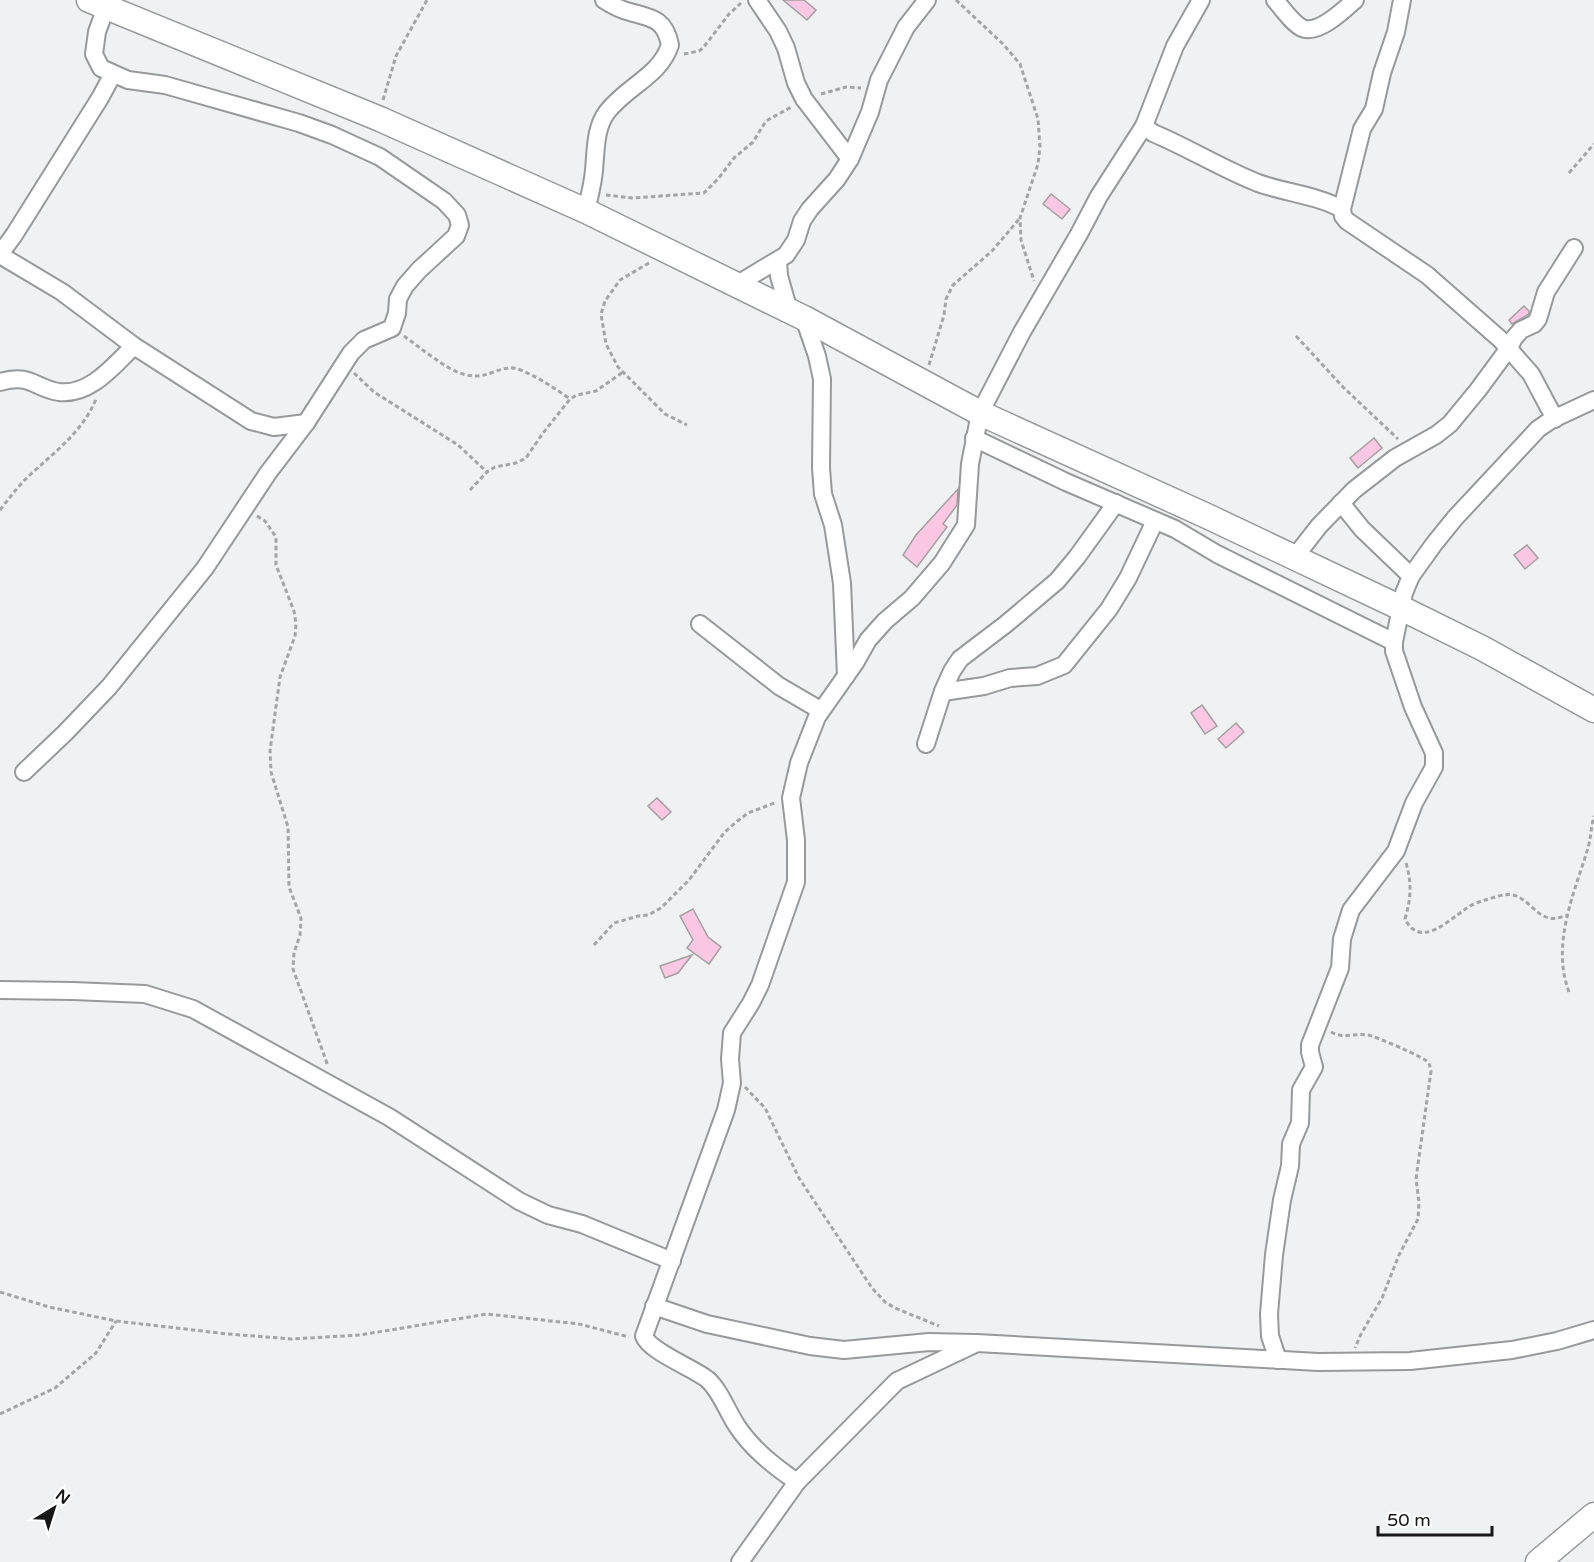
<svg xmlns="http://www.w3.org/2000/svg" width="1594" height="1562" viewBox="0 0 1594 1562" font-family="'Varela Round',sans-serif">
<rect width="100%" height="100%" fill="#f0f1f2"/>
<g fill="#fbc7e3" stroke="#a2a0a1" stroke-width="1.5">
<path d="M783,0H804L816,10L807,20Z"/>
<path d="M1051,194L1070,209L1062,219L1043,204Z"/>
<path d="M1524,306L1529,311V314L1512,324L1509,320Z"/>
<path d="M1374,438L1382,448L1358,468L1350,458Z"/>
<path d="M958,489L957,505L943,524L947,527L917,567L903,555L916,535Z"/>
<path d="M1527,545L1538,558L1525,569L1514,555Z"/>
<path d="M1202,705L1217,726L1205,734L1191,713Z"/>
<path d="M1236,723L1244,732L1226,748L1218,739Z"/>
<path d="M657,798L671,812L662,820L648,806Z"/>
<path d="M693,909L708,937L721,947L709,964L687,948L693,940L680,916Z"/>
<path d="M692,955L678,973L665,978L660,966Z"/>
</g>
<g fill="none" stroke-linecap="round" stroke-linejoin="round">
<defs>
<g id="street">
<path d="M757,0L778,31L786,48L796,83L804,99L850,159"/>
<path d="M1275,0C1283,9 1292,23 1302,28C1318,35 1344,10 1355,0"/>
<path d="M1402,0L1396,32L1382,73L1374,109L1362,129L1342,209L1343,216L1347,221L1427,275L1501,340L1531,374L1555,419"/>
<path d="M1144,126L1153,133C1189,148 1222,169 1258,183C1286,193 1316,195 1342,209"/>
<path d="M586,211C589,198 593,184 594,170C596,150 595,128 607,112C627,86 660,76 670,45C665,19 652,18 630,12C620,10 612,5 604,0"/>
<path d="M0,254L14,235L100,98L113,74"/>
<path d="M0,255L62,292L134,346L251,421L274,427L306,423"/>
<path d="M778,261L779,276L789,311"/>
<path d="M736,285L786,255L796,240L802,221L810,209L837,179L850,159L870,112L879,80L906,27L927,0"/>
<path d="M804,318L817,356L822,379L821,468L823,494L833,525L842,583L846,676"/>
<path d="M0,382C31,373 34,388 59,392C90,396 114,365 134,346"/>
<path d="M974,438L1066,482L1175,529L1217,554L1394,642"/>
<path d="M1341,503L1362,529L1411,576"/>
<path d="M1294,558L1319,526L1354,490L1395,458L1436,435L1450,424L1478,390L1509,348L1514,338L1521,330L1534,324L1538,319L1546,292L1574,248"/>
<path d="M700,624L779,686L820,710"/>
<path d="M943,692L984,686L1010,678L1037,676L1064,665L1109,609L1128,578L1155,521"/>
<path d="M926,744L943,691L952,671L960,659L1006,624L1057,581L1077,557L1116,503"/>
<path d="M24,772L65,733L109,687L205,568L268,473L306,423L351,353L364,340L392,328L397,313L398,299L405,286L419,270L456,236L460,225L457,215L444,201L380,157L332,135L299,123L165,85L128,80L101,68L94,54L97,32L106,7"/>
<path d="M0,990L73,991L145,994L193,1009L389,1117L519,1201L548,1215L582,1224L672,1261"/>
<path d="M654,1306L707,1324L810,1346L844,1350L929,1342L974,1343"/>
<path d="M1278,1360L1270,1336L1269,1314L1274,1255L1282,1200L1290,1166L1291,1144L1300,1123L1301,1090L1314,1067L1310,1052V1045L1340,968L1342,939L1351,910L1396,851L1414,803L1434,767V753L1413,707L1394,651V642L1404,593L1411,576L1434,544L1455,518L1538,429L1551,420L1594,400"/>
<path d="M797,1482C774,1466 752,1449 737,1426C727,1411 720,1390 707,1379C693,1368 649,1351 644,1336L726,1110L732,1083L730,1059L732,1033L751,1003L760,985L796,882V840L791,798L799,763L817,717L855,663L868,640L885,621L912,598L942,563L966,525L970,464L980,413L1022,332L1079,234L1099,196L1144,126L1175,46L1201,0"/>
<path d="M740,1562L797,1482L897,1381L977,1343L1318,1362L1410,1361L1512,1350L1557,1341L1594,1330"/>
</g>
<g id="secondary">
<path d="M89,0L380,119L586,211L804,318L980,413L1209,517L1401,608L1482,648L1594,710"/>
<path d="M1538,1562L1594,1515"/>
</g>
</defs>
<use href="#street" stroke="#98999a" stroke-width="20"/>
<use href="#secondary" stroke="#98999a" stroke-width="27"/>
<g stroke="#a4a5a6" stroke-width="3" stroke-dasharray="4.5 3" stroke-linecap="butt">
<path d="M956,0L1003,44L1020,64L1038,119L1040,147L1038,164L1020,218L1021,240L1034,281"/>
<path d="M684,54L699,51L703,48L729,14L741,3"/>
<path d="M821,94L846,87L861,88"/>
<path d="M383,100L396,56L427,0"/>
<path d="M1569,173L1594,144"/>
<path d="M606,195L632,198L704,193L718,179L734,158L753,142L766,121L793,106"/>
<path d="M649,263L620,280L605,301L601,314L606,344L618,367L665,414L687,425"/>
<path d="M404,336C418,346 447,370 463,374C484,380 490,371 508,368C521,365 559,391 570,399"/>
<path d="M1296,336L1343,387L1398,439"/>
<path d="M929,365L944,315L946,299L953,285L992,251L1020,218"/>
<path d="M354,373L374,392L458,445L487,472"/>
<path d="M470,490L487,472L495,467L516,463L526,458L543,433L570,399L577,395L596,391L623,372"/>
<path d="M0,510C10,497 19,485 31,474C56,451 83,431 96,399"/>
<path d="M257,516L265,521L276,537V565L294,611L296,624L295,636L280,677L270,751L271,772L288,827L289,887L301,918L300,935L294,953L293,969L328,1066"/>
<path d="M1406,863C1412,883 1411,899 1405,919C1420,949 1448,921 1464,910C1470,905 1478,902 1485,900C1493,898 1504,893 1513,895C1533,900 1540,928 1566,915"/>
<path d="M594,945L614,923L638,916L648,915L661,908L689,880L724,833L735,823L748,813L777,802"/>
<path d="M1569,992C1551,944 1574,894 1588,848C1591,837 1591,827 1594,816"/>
<path d="M1331,1032C1343,1039 1355,1033 1368,1035C1375,1036 1423,1057 1428,1062C1430,1065 1430,1067 1431,1071L1416,1179L1419,1202L1418,1219L1399,1255L1382,1298L1361,1334L1355,1348"/>
<path d="M745,1087L765,1108L799,1178L872,1288L885,1302L895,1308L939,1326"/>
<path d="M0,1292L49,1307L116,1321L228,1334L292,1339L360,1335L487,1314L579,1324L629,1337"/>
<path d="M0,1414L55,1388L96,1353L116,1321"/>
</g>
<use href="#street" stroke="#fff" stroke-width="16"/>
<use href="#secondary" stroke="#fff" stroke-width="24"/>
</g>
<g transform="translate(54 1508) rotate(38)" stroke="#ffffff" stroke-width="4.5" paint-order="stroke">
<path d="M0-4.5L10 22L0 15L-10 22Z" fill="#171718"/>
<text y="-9" font-size="16" font-weight="bold" text-anchor="middle" fill="#171718">N</text>
</g>
<path d="M1378 1526v9h114v-9" fill="none" stroke="#171718" stroke-width="3"/>
<text x="1387" y="1526" font-size="18" fill="#171718" stroke="#ffffff" stroke-width="4.5" paint-order="stroke">50 m</text>
</svg>
